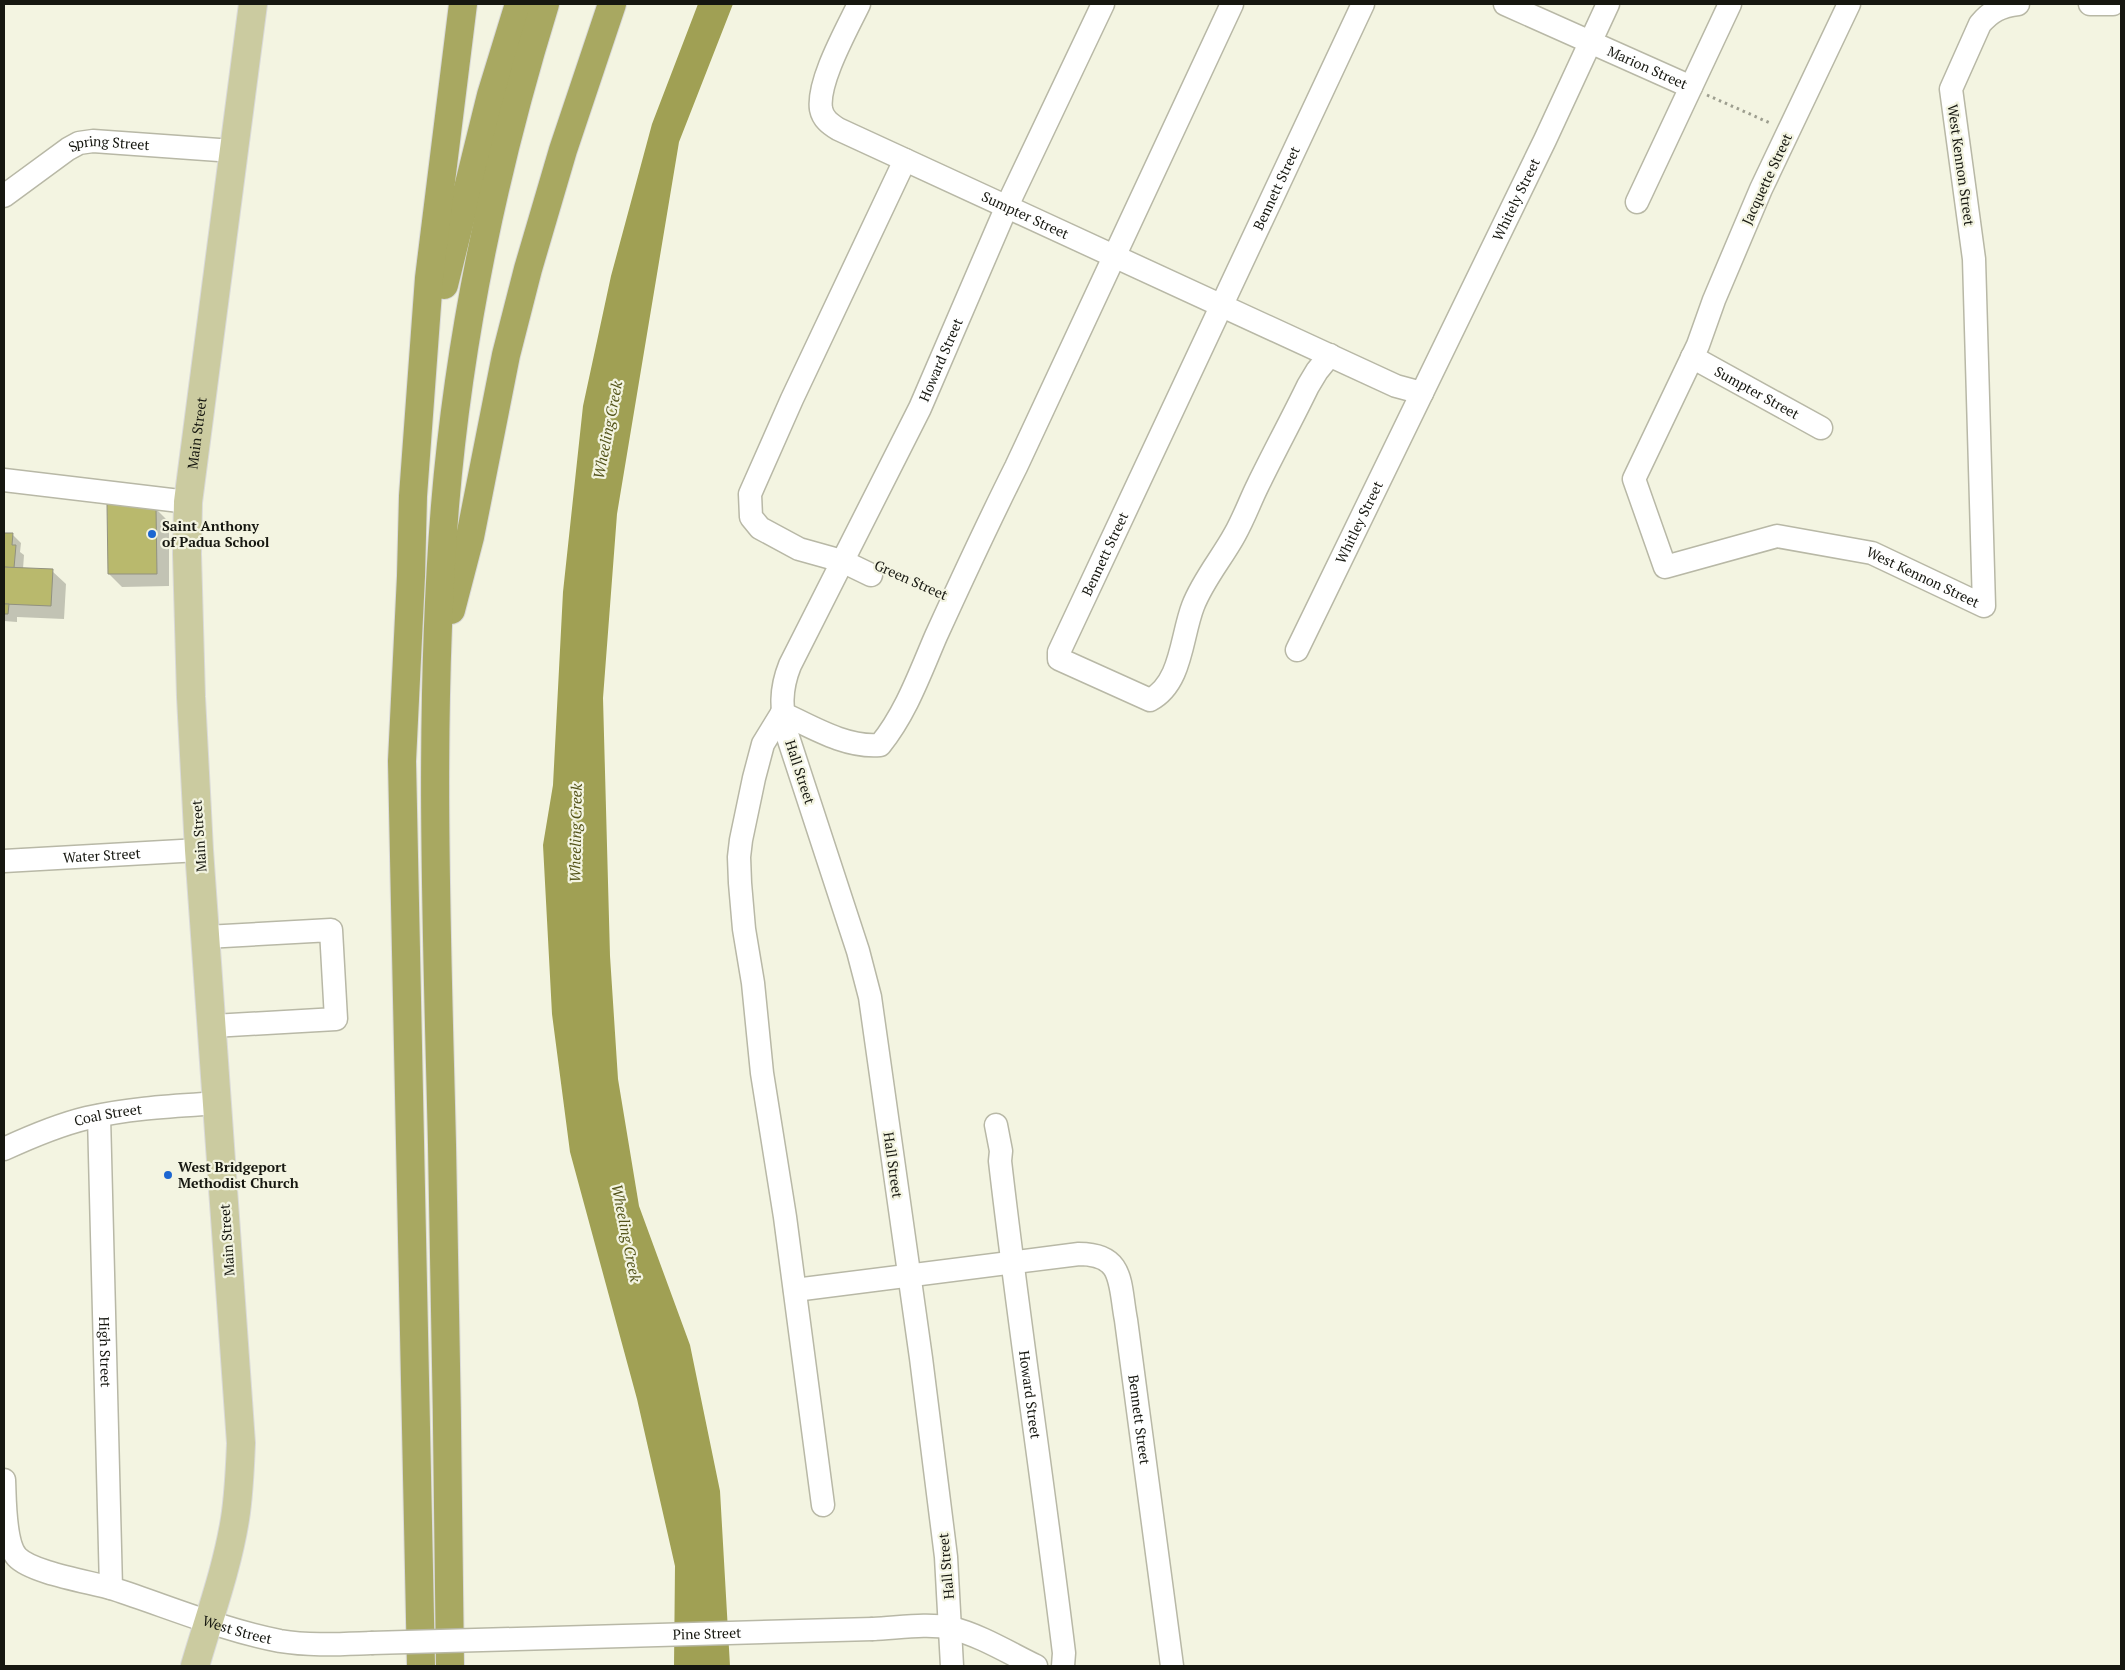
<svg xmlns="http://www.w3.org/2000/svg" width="2125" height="1670" viewBox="0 0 2125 1670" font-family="'PT Serif',serif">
<rect width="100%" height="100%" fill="#f3f4e1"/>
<path fill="#a0a054" d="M698,4H733L679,142L617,514L603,698L610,956L618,1079L639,1206L690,1345L720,1491L730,1666H674L675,1566L637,1399L570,1152L552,1014L543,845L553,785L563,592L583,406L611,276L652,124Z"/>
<g fill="#0003">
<path d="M156,509L169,522V586L122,587L109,574Z"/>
<path d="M4,534H12L21,543L20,552L24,555L23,569L52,571L66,584L64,619L17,617V622L4,621Z"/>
</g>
<g fill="#b9b96d" stroke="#919180">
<path d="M107,504L156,508L157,574H108Z"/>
<path d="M4,533H13L12,545H16L14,568L4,567Z"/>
<path d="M4,567L53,569L51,606L4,604Z"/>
<path d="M4,604H9L8,614H4Z"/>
</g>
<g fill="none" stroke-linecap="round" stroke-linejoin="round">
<defs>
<g id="minor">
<path id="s1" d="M859,4C847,29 817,82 821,109C823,119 830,124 838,129L1396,386L1422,393"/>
<path id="s2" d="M1505,4L1691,87"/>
<path id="s3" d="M1849,4L1761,189L1714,300L1698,345L1634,479L1665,567L1777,536L1872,553L1984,606L1974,259L1951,89L1980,24C1991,11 2001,6 2018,4"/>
<path d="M2090,4H2113"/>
<path id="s4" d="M4,196L68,149L79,143L93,141L233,151"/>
<path d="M1637,202L1730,4"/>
<path id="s5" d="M1330,355L1317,371L1308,386C1292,419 1274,452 1258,485C1250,501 1244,518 1235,534C1222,558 1203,580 1193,606C1181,637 1182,683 1150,700L1059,659V652L1363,4"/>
<path id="s6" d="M1692,357L1821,428"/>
<path d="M4,480L188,502"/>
<path d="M871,575L842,561L799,549L760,528L751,517L750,494L792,399L905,160"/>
<path id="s7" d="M1297,650L1545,140L1608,4"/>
<path d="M782,713C812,727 846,748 880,745C906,713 920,673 936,636C962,579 988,523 1016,467L1232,4"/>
<path d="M782,713L763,744L754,778L741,840L739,857L740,883L744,929L753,983L762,1073L785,1217L823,1505"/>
<path id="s8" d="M4,861L199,850"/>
<path d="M206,937L331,930L336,1019L213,1026"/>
<path id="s9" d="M99,1116L111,1588"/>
<path id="s10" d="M996,1125L1001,1151L1000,1161C1019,1326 1044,1489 1064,1653L1063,1666"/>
<path id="s11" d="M4,1149C30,1137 58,1125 87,1118C130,1108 174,1106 218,1103"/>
<path id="s12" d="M795,1290L1079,1254C1125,1254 1119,1284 1126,1320L1172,1666"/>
<path id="s13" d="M4,1480C5,1499 4,1543 17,1557C32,1573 91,1582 114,1589C169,1607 223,1630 280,1641C310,1646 341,1644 371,1643"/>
<path d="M873,1629C898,1628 927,1623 951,1628C980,1635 1009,1653 1036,1666"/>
<path id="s14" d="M952,1666L946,1557L921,1358L870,997L858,951L787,734C781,709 780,690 790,665L920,408L1007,206L1103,4"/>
</g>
<g id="major">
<path id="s15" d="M195,1666C209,1618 227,1569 235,1519C239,1494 240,1468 241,1443L199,850L191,697L187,554L188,502L253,4"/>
</g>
<g id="highway">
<path d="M444,285L491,95L519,4"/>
<path d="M451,610L470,537L506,355L528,269L563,150L612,4"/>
<path d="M421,1666L402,761L411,576L413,496L429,278L463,4"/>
<path d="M450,1666C448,1492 446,1319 442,1145C437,932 428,718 445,506C459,336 495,166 545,4"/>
</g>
</defs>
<use href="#minor" stroke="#b8b8a6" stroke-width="25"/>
<use href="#major" stroke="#dadad9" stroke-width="30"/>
<use href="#highway" stroke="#dadad9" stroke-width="30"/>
<g stroke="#9d9e8f" stroke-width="3" stroke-dasharray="2.5 4" stroke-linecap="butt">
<path d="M1707,95L1770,123"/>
<path d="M890,570L935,590"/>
</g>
<use href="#minor" stroke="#fff" stroke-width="22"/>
<use href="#major" stroke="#cbcba0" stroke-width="28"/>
<use href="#highway" stroke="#a8a861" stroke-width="28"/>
<defs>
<g id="minor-bridge">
<path id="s16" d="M371,1643L873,1629"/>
</g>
</defs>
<use href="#minor-bridge" stroke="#b8b8a6" stroke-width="25" stroke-linecap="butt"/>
<use href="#minor-bridge" stroke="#fff" stroke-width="22"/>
</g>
<g fill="#1c66d1" stroke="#f3f4e1" stroke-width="2">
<circle cx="152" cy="534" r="5"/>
<circle cx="168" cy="1175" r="5"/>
</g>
<g text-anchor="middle" stroke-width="4.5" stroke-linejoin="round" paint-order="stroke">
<g font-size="14" fill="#161710" stroke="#f3f4e1">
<text dy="5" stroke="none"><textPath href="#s2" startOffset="156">Marion Street</textPath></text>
<text dy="5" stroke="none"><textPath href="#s4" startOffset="122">Spring Street</textPath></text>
<text transform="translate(1961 165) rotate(82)" y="5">West Kennon Street</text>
<text transform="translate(1767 179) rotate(-65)" y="5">Jacquette Street</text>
<text dy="5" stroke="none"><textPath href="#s5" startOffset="1012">Bennett Street</textPath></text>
<text dy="5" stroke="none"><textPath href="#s7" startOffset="501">Whitely Street</textPath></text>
<text dy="5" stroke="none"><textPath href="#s1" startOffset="346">Sumpter Street</textPath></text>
<text dy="5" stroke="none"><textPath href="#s14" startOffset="1361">Howard Street</textPath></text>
<text dy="5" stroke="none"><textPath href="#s6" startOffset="74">Sumpter Street</textPath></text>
<text dy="5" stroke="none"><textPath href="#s15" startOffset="1241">Main Street</textPath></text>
<text dy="5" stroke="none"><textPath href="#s7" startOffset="142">Whitley Street</textPath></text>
<text dy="5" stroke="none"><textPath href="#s5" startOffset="608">Bennett Street</textPath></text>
<text dy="5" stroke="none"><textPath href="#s3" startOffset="884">West Kennon Street</textPath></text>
<text transform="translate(911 580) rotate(24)" y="5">Green Street</text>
<text transform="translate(800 772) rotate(72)" y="5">Hall Street</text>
<text transform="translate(199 836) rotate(-94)" y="5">Main Street</text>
<text dy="5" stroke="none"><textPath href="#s8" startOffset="98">Water Street</textPath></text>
<text dy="5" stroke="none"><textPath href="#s11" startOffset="110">Coal Street</textPath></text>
<text transform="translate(893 1165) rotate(82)" y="5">Hall Street</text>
<text transform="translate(227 1240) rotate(-94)" y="5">Main Street</text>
<text dy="5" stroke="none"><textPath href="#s9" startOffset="236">High Street</textPath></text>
<text dy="5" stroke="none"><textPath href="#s10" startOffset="272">Howard Street</textPath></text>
<text dy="5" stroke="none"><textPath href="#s12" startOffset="480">Bennett Street</textPath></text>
<text transform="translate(946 1566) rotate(-95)" y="5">Hall Street</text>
<text dy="5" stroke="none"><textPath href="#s13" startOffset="312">West Street</textPath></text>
<text dy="5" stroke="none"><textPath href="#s16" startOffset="336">Pine Street</textPath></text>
</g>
<g font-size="14" font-weight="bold" fill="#161710" stroke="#f3f4e1" text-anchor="start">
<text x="162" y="531">Saint Anthony<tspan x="162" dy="16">of Padua School</tspan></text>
<text x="178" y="1172">West Bridgeport<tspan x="178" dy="16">Methodist Church</tspan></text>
</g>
<g font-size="15" font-style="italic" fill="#535319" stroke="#f3f4e1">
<text transform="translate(608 430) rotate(-79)" y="5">Wheeling Creek</text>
<text transform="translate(576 833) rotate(-89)" y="5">Wheeling Creek</text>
<text transform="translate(626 1233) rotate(79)" y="5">Wheeling Creek</text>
</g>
</g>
<rect width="2125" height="1670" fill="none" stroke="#161710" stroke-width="10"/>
</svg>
